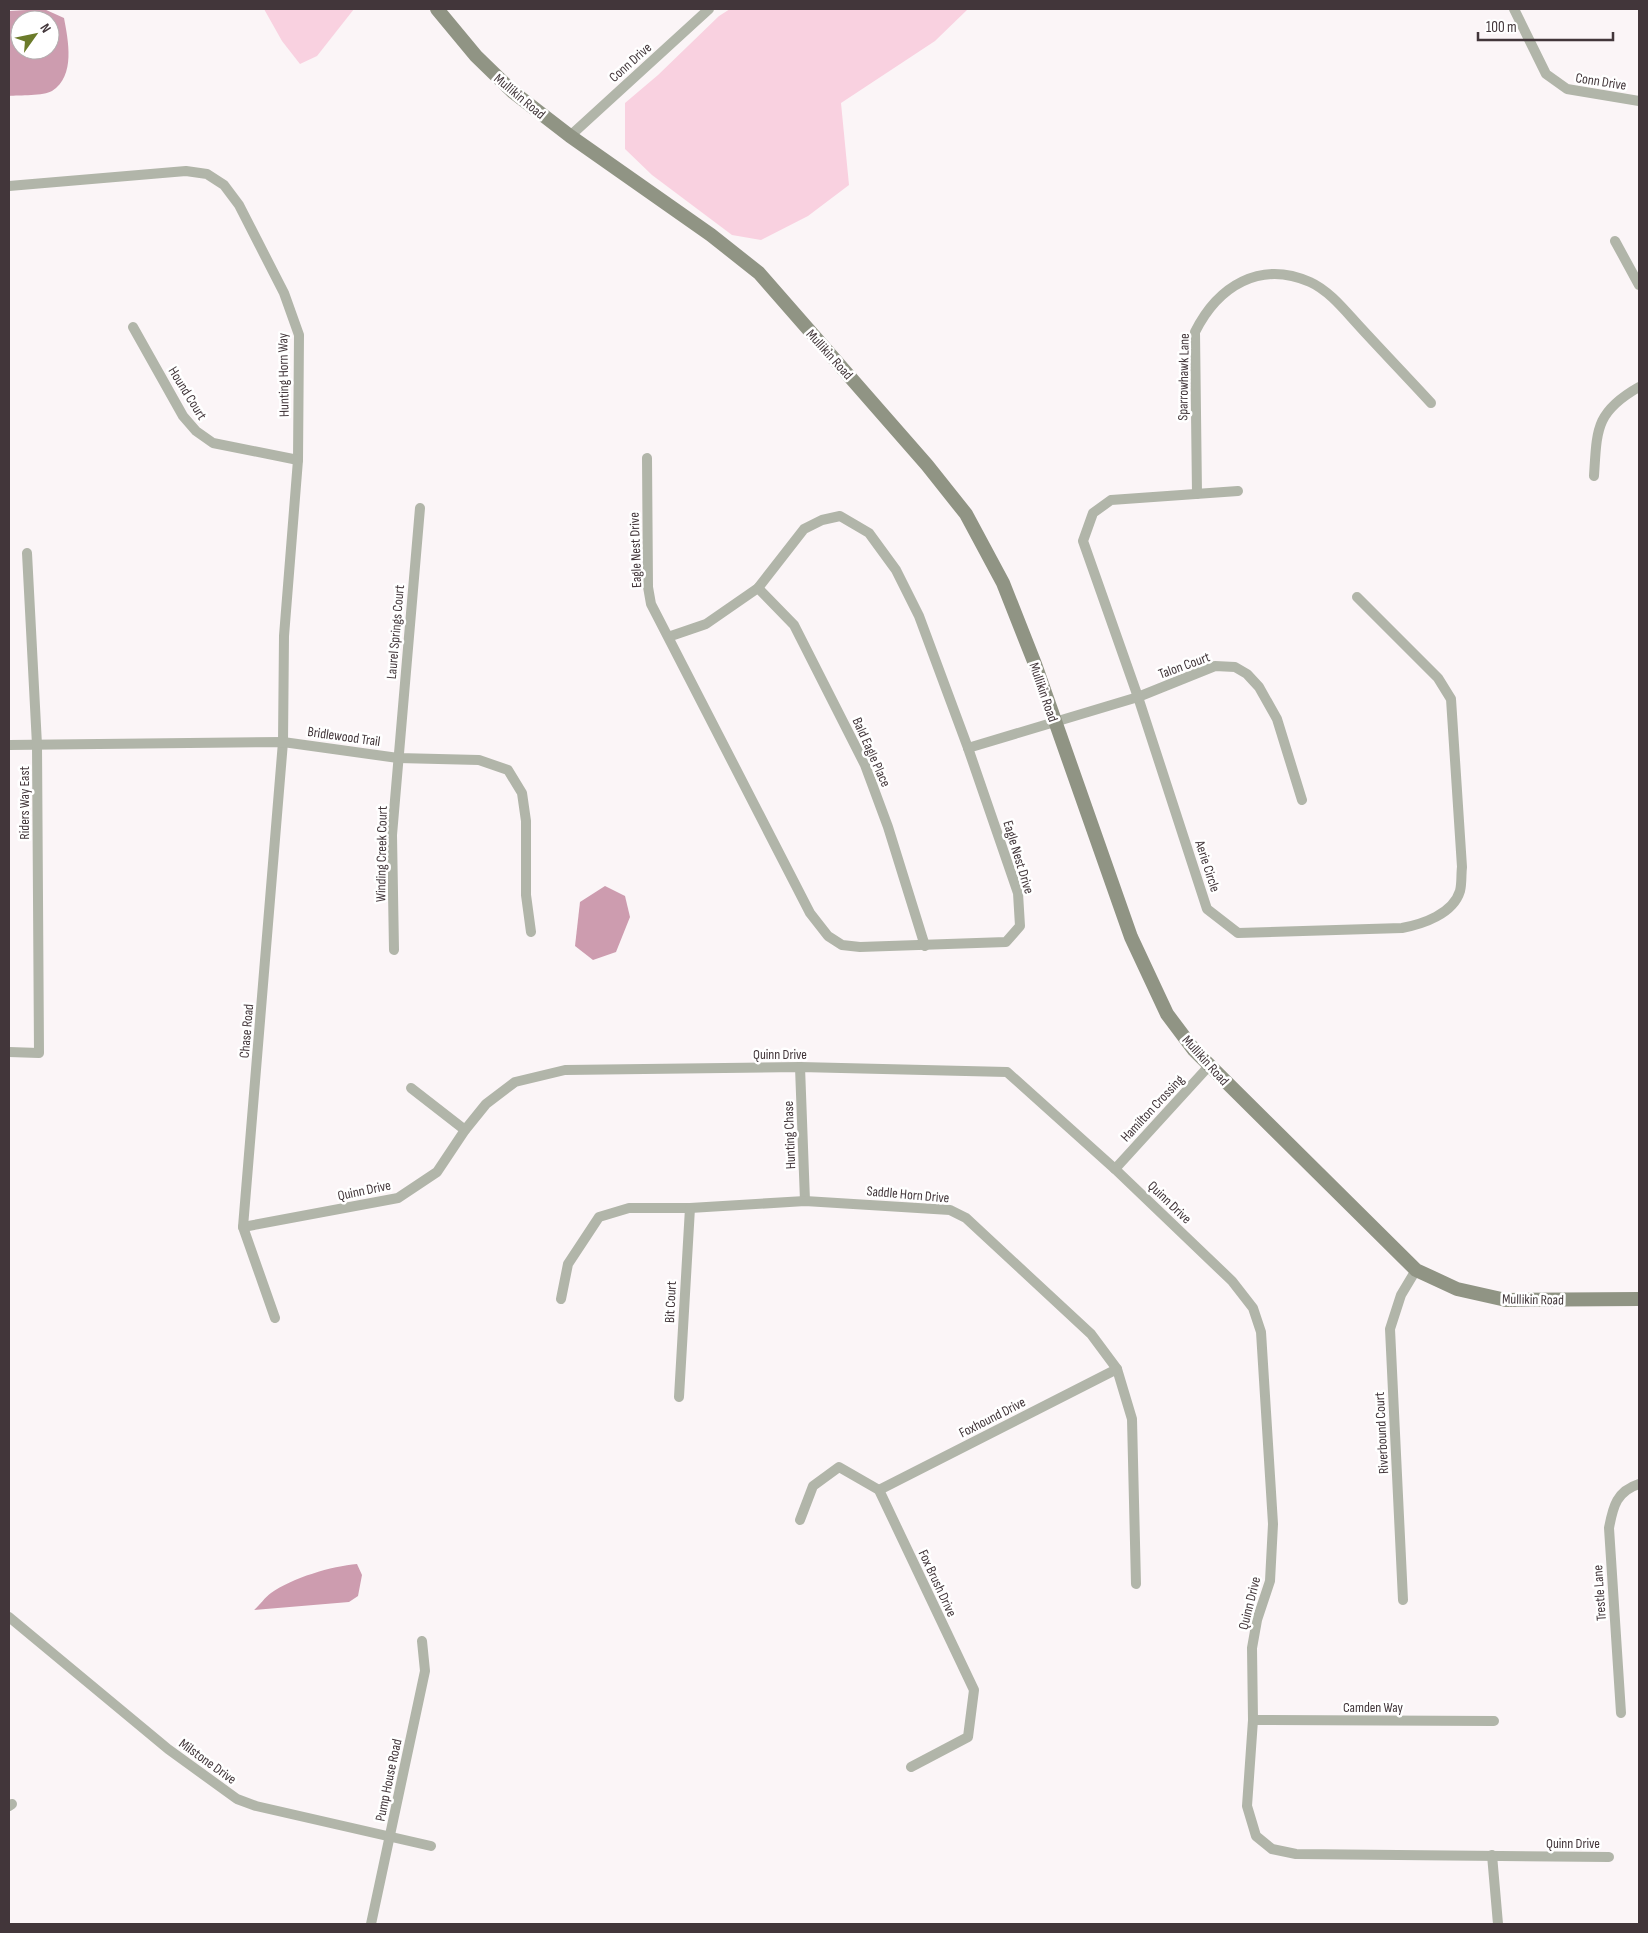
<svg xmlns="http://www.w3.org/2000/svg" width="1648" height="1933" viewBox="0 0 1648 1933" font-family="'Sofia Sans Condensed',sans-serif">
<rect width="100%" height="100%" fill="#fbf5f7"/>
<g fill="#f9d1e0">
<path d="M264,9H354L317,56L300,64L282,41Z"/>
<path d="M730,9H968L935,41L841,103L849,185L808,216L761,240L732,235L652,175L625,149V103L658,75L719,16Z"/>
</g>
<g fill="#cd9caf" fill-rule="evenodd">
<path d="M44,9L64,18C68,40 76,76 52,91C44,96 19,95 9,96V11ZM20,20H50V50H20Z"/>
<path d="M605,886L625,896L630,917L616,952L593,960L575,946L580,902Z"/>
<path d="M357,1564L362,1575L358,1596L349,1602L254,1610C260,1605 265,1597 271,1593C292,1578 332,1566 357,1564Z"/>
</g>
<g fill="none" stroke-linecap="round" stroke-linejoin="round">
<g stroke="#b1b5a9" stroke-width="10">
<path d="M1514,9L1546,74L1567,89L1639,101"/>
<path d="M570,136L709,9"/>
<path d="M9,186L186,171L207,174L224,185L239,205L284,293L299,335L298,460L284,636L283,742L243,1227L275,1318"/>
<path d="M1615,241L1639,285"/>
<path d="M133,327L183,416L196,431L213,443L298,460"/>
<path d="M647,458L648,587L651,604L668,637L810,913L828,936L842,945L860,947L1006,942L1020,926L1018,893L968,748L919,616L896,570L869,533L840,516L822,520L804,529L758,588L706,624L668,637"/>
<path d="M1594,476C1597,430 1595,412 1639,387"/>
<path d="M1238,491L1111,500L1093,513L1083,541L1138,697L1207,909L1238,933L1402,928C1423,924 1453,914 1460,891C1462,883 1461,874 1462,867L1451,699L1438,678L1357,597"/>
<path d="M1197,494L1195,332C1218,286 1260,260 1310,282C1330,291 1346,312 1361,328C1384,353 1408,378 1431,403"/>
<path d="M758,588L794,625L865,765L888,827L925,946"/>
<path d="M9,745L283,742L398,758L479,760L508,770L522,793L526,821V895L531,932"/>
<path d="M968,748L1138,697L1215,666L1235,667L1247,674L1259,687L1277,719L1302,800"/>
<path d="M394,950L392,835L420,508"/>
<path d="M9,1052L39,1053L37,745L27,553"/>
<path d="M800,1067L805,1201"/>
<path d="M411,1088L465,1130"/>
<path d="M1115,1169L1209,1066"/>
<path d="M243,1227L398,1198L437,1172L465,1130L486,1104L515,1082L565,1070L800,1067L1007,1072L1115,1169L1232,1281L1253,1308L1261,1332L1273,1524L1270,1581L1257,1620L1252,1648L1253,1720L1247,1806L1256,1836L1272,1849L1296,1854L1609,1857"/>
<path d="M561,1299L568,1264L599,1217L629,1208H690L805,1201L950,1210L966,1218L1091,1334L1117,1369L1132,1419L1136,1584"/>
<path d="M679,1397L690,1208"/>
<path d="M879,1490L1117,1369"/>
<path d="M800,1520L813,1486L839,1467L879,1490L974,1690L968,1737L911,1767"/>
<path d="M1403,1600L1390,1329L1401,1295L1416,1270"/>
<path d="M9,1617L168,1749L237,1799L256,1806L431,1846"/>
<path d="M1621,1713L1609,1528C1613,1506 1617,1491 1639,1484"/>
<path d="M1253,1720L1494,1721"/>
<path d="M9,1806L12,1804"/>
<path d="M1492,1855L1498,1924"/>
<path d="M371,1924L425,1671L422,1641"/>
</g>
<path stroke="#909484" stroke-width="14" d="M437,9L476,56L513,92L570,136L711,235L759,273L927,465L966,514L1003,583L1035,664L1131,937L1167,1014L1194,1050L1416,1270L1457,1289L1506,1300L1639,1299"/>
</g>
<g text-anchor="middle" stroke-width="5" stroke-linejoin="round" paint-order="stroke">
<g font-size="14" fill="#42363a" stroke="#fff">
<text transform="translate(630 62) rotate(-42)" y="5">Conn Drive</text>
<text transform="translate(1601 81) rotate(9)" y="5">Conn Drive</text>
<text transform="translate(520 96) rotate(40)" y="5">Mullikin Road</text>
<text transform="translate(830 354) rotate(48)" y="5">Mullikin Road</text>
<text transform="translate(283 375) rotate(-91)" y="5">Hunting Horn Way</text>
<text transform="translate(1183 377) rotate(-89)" y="5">Sparrowhawk Lane</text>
<text transform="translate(188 393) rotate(58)" y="5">Hound Court</text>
<text transform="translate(635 550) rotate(-92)" y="5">Eagle Nest Drive</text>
<text transform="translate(395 632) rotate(-85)" y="5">Laurel Springs Court</text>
<text transform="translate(1184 665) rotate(-20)" y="5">Talon Court</text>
<text transform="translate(1044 692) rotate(71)" y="5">Mullikin Road</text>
<text transform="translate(344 736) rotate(8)" y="5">Bridlewood Trail</text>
<text transform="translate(872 752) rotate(66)" y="5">Bald Eagle Place</text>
<text transform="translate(24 803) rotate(-90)" y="5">Riders Way East</text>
<text transform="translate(381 854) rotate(-89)" y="5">Winding Creek Court</text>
<text transform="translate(1019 857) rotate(73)" y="5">Eagle Nest Drive</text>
<text transform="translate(1208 866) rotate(72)" y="5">Aerie Circle</text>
<text transform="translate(246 1031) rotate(-85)" y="5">Chase Road</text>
<text x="780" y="1059">Quinn Drive</text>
<text transform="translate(1206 1060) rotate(48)" y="5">Mullikin Road</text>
<text transform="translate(1152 1108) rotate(-47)" y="5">Hamilton Crossing</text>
<text transform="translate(789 1135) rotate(-92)" y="5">Hunting Chase</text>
<text transform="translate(364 1190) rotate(-12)" y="5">Quinn Drive</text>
<text transform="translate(908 1194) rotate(5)" y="5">Saddle Horn Drive</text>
<text transform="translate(1170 1202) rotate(44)" y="5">Quinn Drive</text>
<text transform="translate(1533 1299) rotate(1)" y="5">Mullikin Road</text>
<text transform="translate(670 1302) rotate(-87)" y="5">Bit Court</text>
<text transform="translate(992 1417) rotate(-27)" y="5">Foxhound Drive</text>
<text transform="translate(1381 1433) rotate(-93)" y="5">Riverbound Court</text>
<text transform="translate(938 1583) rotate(65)" y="5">Fox Brush Drive</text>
<text transform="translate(1599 1593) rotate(-94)" y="5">Trestle Lane</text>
<text transform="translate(1249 1603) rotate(-76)" y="5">Quinn Drive</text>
<text x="1373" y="1712">Camden Way</text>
<text transform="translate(208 1761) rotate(36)" y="5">Milstone Drive</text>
<text transform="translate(388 1780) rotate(-78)" y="5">Pump House Road</text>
<text x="1573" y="1848">Quinn Drive</text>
</g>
</g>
<rect width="1648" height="1933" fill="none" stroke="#42363a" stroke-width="20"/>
<g transform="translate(35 35) rotate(57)"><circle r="24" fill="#ffffff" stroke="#b3afb0"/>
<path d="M0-4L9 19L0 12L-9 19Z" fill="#6b7b2a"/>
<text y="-8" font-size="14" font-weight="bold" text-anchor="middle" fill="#42363a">N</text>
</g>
<path d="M1478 32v8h135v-8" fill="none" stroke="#42363a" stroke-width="2.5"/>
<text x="1486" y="32" font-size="15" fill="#42363a" stroke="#ffffff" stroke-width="4" paint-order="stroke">100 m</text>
</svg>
